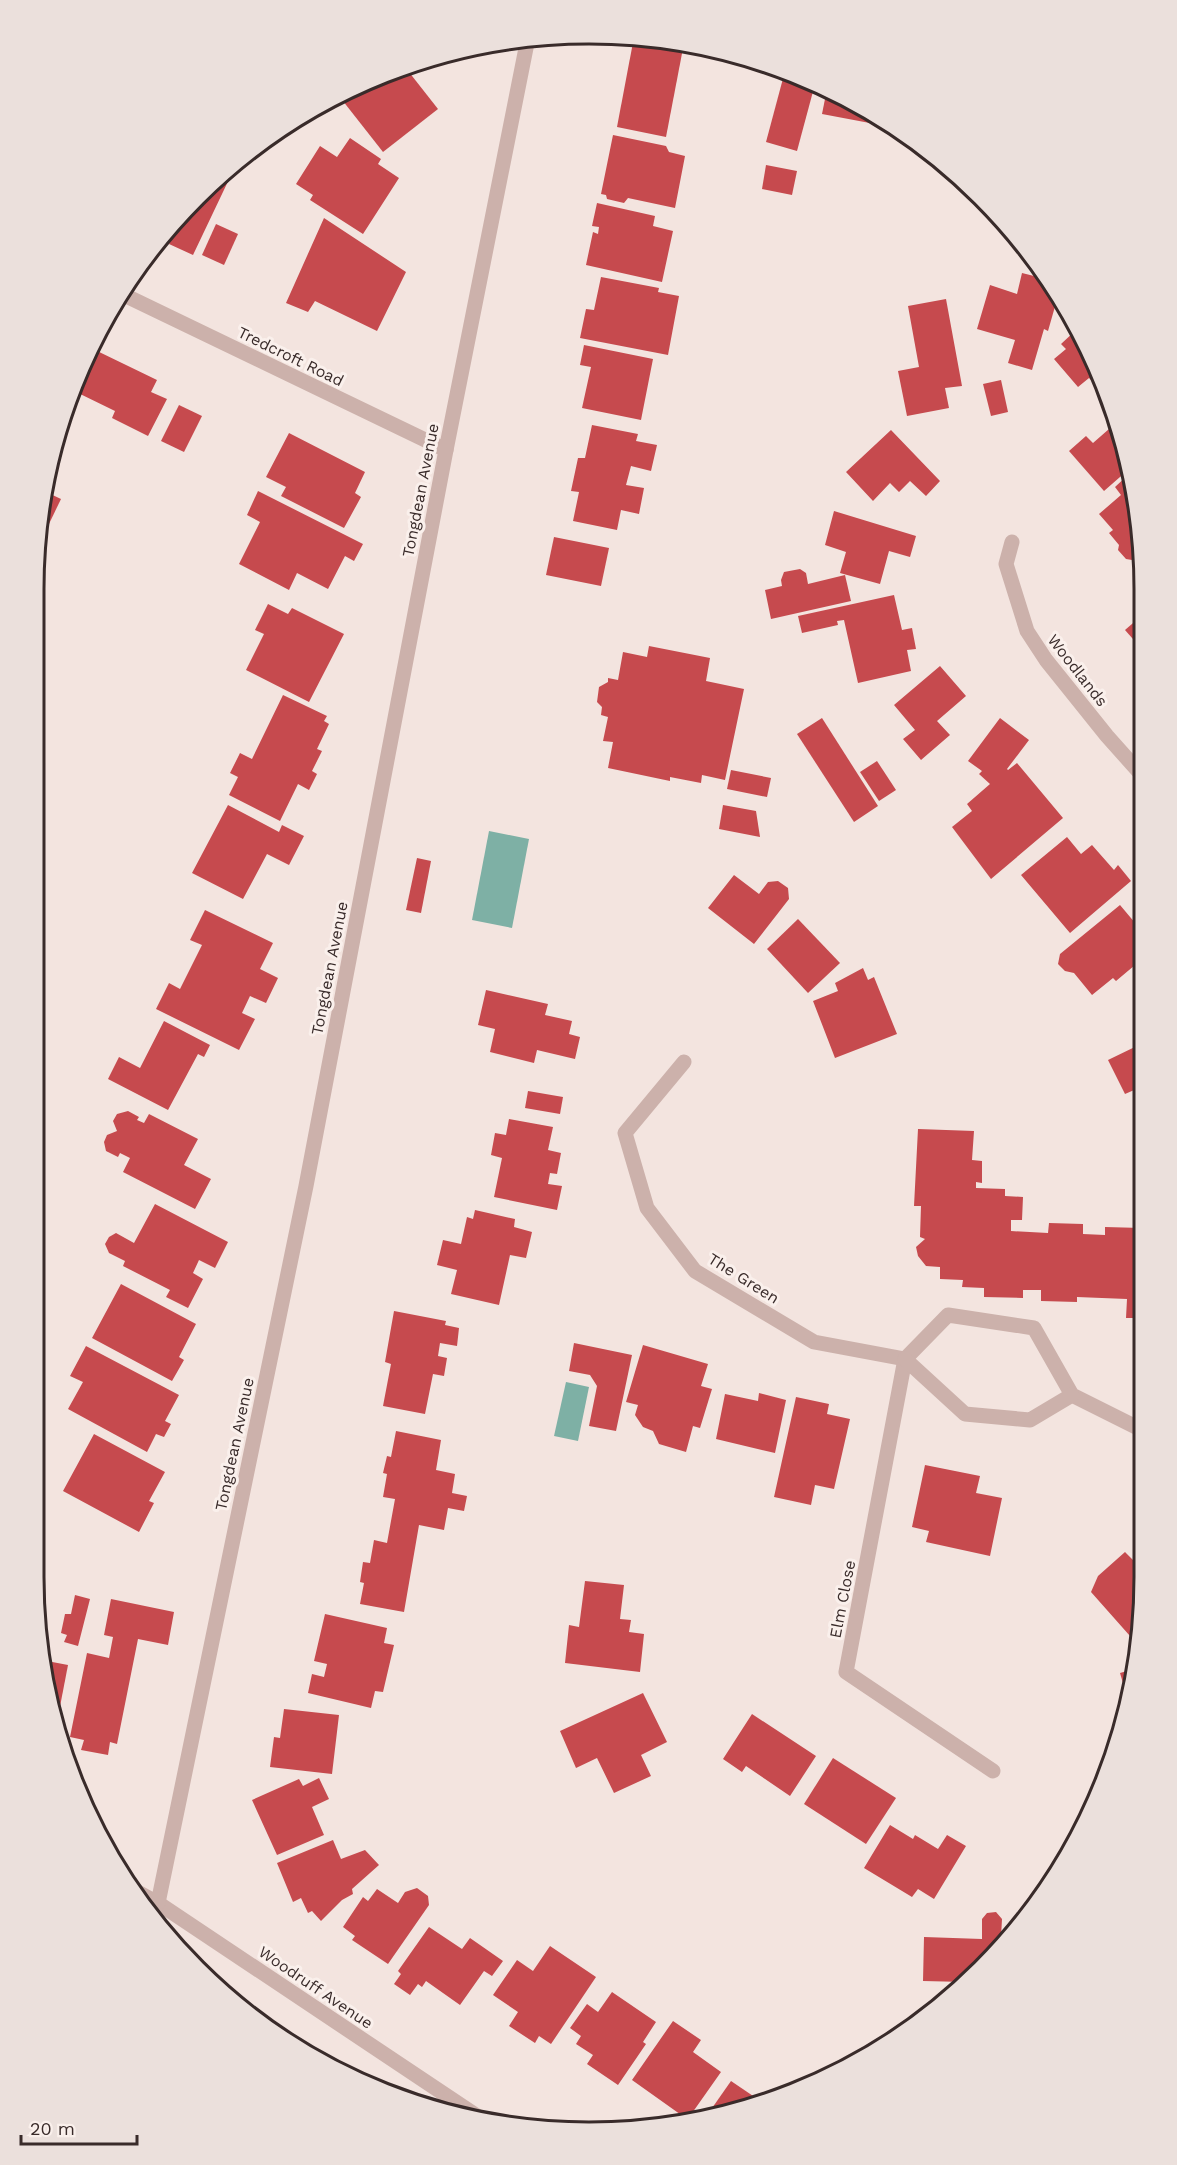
<svg xmlns="http://www.w3.org/2000/svg" width="1177" height="2165" viewBox="0 0 1177 2165" font-family="'Work Sans',sans-serif">
<rect width="100%" height="100%" fill="#f3e4df"/>
<g fill="#7eb0a5">
<path d="M489,831L529,839L512,928L472,920Z"/>
<path d="M566,1382L589,1387L578,1441L554,1436Z"/>
</g>
<g fill="#c64a4e">
<path d="M634,37L661,38L684,43L666,137L617,127Z"/>
<path d="M405,67L438,109L383,152L339,96L350,88Z"/>
<path d="M785,71L815,84L797,151L766,142Z"/>
<path d="M827,89L866,107L877,115L875,124L822,114Z"/>
<path d="M613,135L666,146L669,152L685,156L675,208L628,198L624,203L607,199L606,195L601,194Z"/>
<path d="M350,138L381,159L378,164L399,178L363,234L310,200L313,195L296,184L320,146L337,157Z"/>
<path d="M766,165L797,171L792,195L762,189Z"/>
<path d="M226,170L232,173L193,255L169,244L172,238L163,234L171,222Z"/>
<path d="M597,203L655,216L653,226L673,231L662,282L586,265L593,232L598,234L599,227L592,226Z"/>
<path d="M324,218L406,272L377,331L315,301L308,312L286,303Z"/>
<path d="M216,224L238,234L224,265L202,255Z"/>
<path d="M1022,273L1034,276L1035,273L1048,277L1058,296L1048,331L1044,329L1032,370L1008,363L1015,340L977,329L990,285L1017,294Z"/>
<path d="M601,277L659,288L658,292L679,296L668,355L580,338L586,309L594,310Z"/>
<path d="M946,299L962,386L945,388L949,408L907,416L898,371L919,367L908,306Z"/>
<path d="M1075,331L1100,380L1095,384L1089,378L1078,387L1054,359L1066,349L1061,344Z"/>
<path d="M584,345L653,359L641,420L582,408L591,367L580,365Z"/>
<path d="M93,349L157,380L151,392L167,399L148,436L112,418L115,411L74,391Z"/>
<path d="M1001,380L1008,412L991,416L983,384Z"/>
<path d="M179,405L202,416L184,452L161,441Z"/>
<path d="M592,425L638,434L636,441L657,445L651,471L631,466L626,485L644,488L639,514L621,510L617,530L573,521L579,492L571,491L578,458H585Z"/>
<path d="M1109,429L1115,436L1120,432L1128,470L1104,491L1069,451L1086,436L1093,443Z"/>
<path d="M891,430L940,481L926,496L910,481L899,492L890,483L873,501L846,472Z"/>
<path d="M289,433L365,472L355,493L361,497L344,528L281,496L286,487L266,477Z"/>
<path d="M1129,474L1139,516V554L1132,560L1126,559L1118,550L1119,545L1109,533L1113,530L1099,514L1121,495L1115,487Z"/>
<path d="M44,491L61,499L34,555V553Z"/>
<path d="M258,491L363,544L354,561L345,556L328,589L297,573L289,590L239,564L260,522L247,515Z"/>
<path d="M834,511L916,536L910,557L889,551L880,584L840,573L846,552L825,545Z"/>
<path d="M554,537L609,548L601,586L546,575Z"/>
<path d="M800,569L806,573L808,584L845,575L851,601L771,619L765,590L782,586L781,580L784,572Z"/>
<path d="M894,595L902,630L912,628L916,649L907,650L911,671L858,683L844,620L837,621L838,625L802,633L798,616Z"/>
<path d="M268,604L288,614L292,608L344,634L309,702L246,670L264,634L255,630Z"/>
<path d="M1140,617V647L1125,630Z"/>
<path d="M649,646L710,658L706,681L744,689L725,780L702,775L701,783L670,777V781L608,768L613,742L603,741L608,717L601,715L602,707L597,702L599,687L608,682V678L618,680L623,652L647,657Z"/>
<path d="M940,666L966,696L937,721L950,735L921,760L903,739L915,730L894,705Z"/>
<path d="M283,695L327,716L324,721L329,724L317,749L322,751L312,771L317,774L309,790L298,784L280,821L229,795L238,777L230,773L240,753L252,759Z"/>
<path d="M822,718L878,806L854,822L797,734Z"/>
<path d="M1000,718L1029,740L1007,769L1008,770L1017,763L1063,818L991,879L952,827L972,811L967,804L990,784L979,774L982,771L968,761Z"/>
<path d="M877,761L896,790L879,801L860,772Z"/>
<path d="M731,770L771,778L767,797L727,789Z"/>
<path d="M228,805L279,832L282,825L304,836L289,865L267,854L243,899L192,873Z"/>
<path d="M723,805L756,811L760,837L719,829Z"/>
<path d="M1067,837L1081,854L1092,845L1114,870L1118,865L1131,881L1070,933L1021,875Z"/>
<path d="M417,858L431,861L421,913L406,910Z"/>
<path d="M734,875L759,894L768,882L778,881L788,888L789,899L754,944L708,908Z"/>
<path d="M1120,905L1141,930V960L1116,981L1113,978L1092,995L1074,973L1065,971L1058,964L1060,954Z"/>
<path d="M205,910L273,943L260,969L278,978L266,1003L250,996L242,1013L255,1019L239,1050L156,1009L169,983L180,989L202,945L190,940Z"/>
<path d="M798,919L840,963L808,993L767,949Z"/>
<path d="M863,968L868,980L874,977L897,1034L835,1058L813,1001L838,991L835,983Z"/>
<path d="M1141,978V1009L1134,995L1138,993L1134,985Z"/>
<path d="M486,990L548,1004L545,1015L572,1021L569,1034L580,1037L575,1059L537,1050L534,1063L490,1052L495,1029L478,1025Z"/>
<path d="M164,1021L210,1045L204,1057L198,1054L168,1110L108,1079L119,1057L140,1068Z"/>
<path d="M1141,1044V1087L1125,1094L1108,1060Z"/>
<path d="M528,1091L563,1097L560,1114L525,1108Z"/>
<path d="M128,1111L139,1117L137,1120L144,1123L149,1114L198,1139L184,1165L211,1179L195,1209L123,1172L130,1158L120,1153L118,1157L106,1151L104,1142L107,1135L117,1131L113,1121L117,1114Z"/>
<path d="M509,1119L553,1127L548,1150L561,1153L557,1174L550,1173L548,1184L562,1186L557,1210L494,1197L502,1158L491,1155L495,1133L506,1135Z"/>
<path d="M918,1129L974,1131L972,1160L982,1161V1183L976,1182V1188L1005,1189V1196L1023,1197L1022,1220H1011V1231L1048,1233L1049,1223L1083,1224V1234L1105,1235V1227L1142,1228V1318H1126L1127,1299L1077,1297V1302L1041,1301V1290H1023V1298L984,1297V1288L962,1287L963,1280L940,1279V1267L926,1266L918,1256L916,1247L925,1239L920,1237L921,1206H914Z"/>
<path d="M155,1204L228,1242L215,1268L199,1260L193,1273L203,1279L188,1308L166,1297L170,1290L123,1266L125,1261L109,1253L105,1244L109,1237L116,1233L134,1243Z"/>
<path d="M475,1210L515,1219L514,1227L532,1232L526,1258L510,1255L499,1305L451,1294L457,1270L437,1265L443,1240L461,1244L467,1217L473,1219Z"/>
<path d="M121,1284L196,1324L179,1357L184,1360L172,1381L92,1338Z"/>
<path d="M394,1311L446,1321L445,1325L459,1328L457,1346L440,1343L438,1356L447,1358L444,1376L433,1374L425,1414L383,1406L391,1364L385,1362Z"/>
<path d="M574,1343L632,1355L616,1431L589,1426L597,1386L590,1375L569,1371Z"/>
<path d="M643,1345L708,1364L701,1386L712,1389L700,1428L693,1426L686,1452L659,1444L653,1431L643,1427L635,1415L638,1405L626,1402Z"/>
<path d="M86,1346L179,1395L165,1421L171,1424L164,1437L156,1434L147,1452L68,1409L83,1382L70,1376Z"/>
<path d="M759,1393L786,1400L775,1453L716,1439L725,1394L758,1401Z"/>
<path d="M796,1397L829,1404L827,1414L850,1419L834,1489L815,1485L811,1505L774,1497Z"/>
<path d="M396,1431L441,1440L436,1470L455,1474L452,1493L467,1496L464,1511L448,1508L444,1530L419,1525L404,1612L360,1604L364,1583L360,1582L363,1562L370,1563L374,1540L387,1543L395,1499L383,1497L387,1474L383,1473L387,1456L391,1457Z"/>
<path d="M94,1434L165,1472L149,1501L154,1503L139,1532L63,1491Z"/>
<path d="M925,1465L980,1476L976,1493L1002,1498L990,1556L926,1542L929,1531L912,1527Z"/>
<path d="M1125,1552L1134,1561L1138,1558L1143,1563V1612L1140,1627L1130,1636L1091,1592L1098,1576Z"/>
<path d="M585,1581L624,1585L620,1619L631,1620L629,1632L644,1634L640,1672L565,1663L569,1625L579,1627Z"/>
<path d="M75,1595L90,1599L78,1646L64,1642L67,1635L61,1633L65,1614H71Z"/>
<path d="M111,1599L174,1612L168,1645L138,1639L117,1744L110,1742L108,1755L81,1750L84,1740L70,1737L87,1653L109,1658L113,1637L104,1635Z"/>
<path d="M325,1614L387,1628L384,1643L394,1645L383,1692L375,1691L371,1708L308,1693L312,1674L324,1677L327,1664L314,1661Z"/>
<path d="M47,1661L68,1665L57,1722Z"/>
<path d="M1134,1669L1128,1700L1120,1673Z"/>
<path d="M643,1693L667,1742L641,1755L651,1776L614,1793L597,1758L576,1768L560,1731Z"/>
<path d="M284,1709L339,1715L332,1774L270,1767L274,1737L280,1738Z"/>
<path d="M752,1714L816,1756L790,1796L746,1766L742,1772L723,1759Z"/>
<path d="M833,1758L896,1798L866,1844L804,1804Z"/>
<path d="M319,1778L329,1799L312,1807L324,1835L277,1855L252,1800L299,1779L303,1786Z"/>
<path d="M890,1825L913,1839L915,1835L938,1849L947,1835L966,1846L934,1899L918,1889L912,1897L864,1868Z"/>
<path d="M333,1840L341,1859L365,1850L379,1865L352,1889L353,1894L342,1900L321,1921L312,1911L308,1913L301,1898L293,1902L277,1863Z"/>
<path d="M417,1888L428,1896L429,1905L388,1964L352,1940L355,1936L343,1927L363,1897L368,1901L377,1889L398,1903L405,1892Z"/>
<path d="M996,1912L1002,1919L1001,1937L965,1982L923,1981L924,1937L982,1939V1919L987,1913Z"/>
<path d="M429,1927L462,1949L470,1938L503,1961L492,1976L484,1971L460,2005L426,1981L422,1987L418,1984L410,1995L394,1984L401,1974L398,1971Z"/>
<path d="M550,1946L596,1977L551,2044L539,2036L535,2043L509,2026L518,2012L493,1995L517,1960L533,1971Z"/>
<path d="M612,1992L656,2022L643,2042L646,2044L618,2085L587,2064L593,2055L576,2044L581,2036L570,2028L587,2004L598,2012Z"/>
<path d="M673,2021L701,2040L693,2052L721,2072L690,2116L684,2117L632,2080Z"/>
<path d="M731,2081L759,2100L710,2111Z"/>
</g>
<g fill="none" stroke-linecap="round" stroke-linejoin="round">
<g stroke="#ccb1ab" stroke-width="15">
<path d="M120,293L446,450"/>
<path d="M1012,542L1006,564L1027,631L1046,660L1107,736L1140,773"/>
<path d="M684,1062L625,1133L647,1208L695,1271L814,1342L905,1359"/>
<path d="M905,1359L846,1672L993,1771"/>
<path d="M905,1359L948,1315L1034,1328L1072,1395L1142,1430"/>
<path d="M905,1359L965,1414L1030,1420L1072,1395"/>
<path d="M134,1890L158,1903L477,2116"/>
<path d="M148,1915L158,1903L306,1186L446,450L528,38"/>
</g>
</g>
<g text-anchor="middle" stroke-width="6" stroke-linejoin="round" paint-order="stroke">
<g font-size="16" fill="#392b2a" stroke="#faf0ec">
<text transform="translate(291 356) rotate(26)" y="6">Tredcroft Road</text>
<text transform="translate(420 490) rotate(-79)" y="6">Tongdean Avenue</text>
<text transform="translate(1078 670) rotate(52)" y="6">Woodlands</text>
<text transform="translate(329 968) rotate(-79)" y="6">Tongdean Avenue</text>
<text transform="translate(744 1278) rotate(32)" y="6">The Green</text>
<text transform="translate(234 1444) rotate(-78)" y="6">Tongdean Avenue</text>
<text transform="translate(842 1599) rotate(-79)" y="6">Elm Close</text>
<text transform="translate(316 1987) rotate(34)" y="6">Woodruff Avenue</text>
</g>
</g>
<path d="M0 0H1177V2165H0ZM589 44H589A545 545 0 0 1 1134 589V1577A545 545 0 0 1 589 2122H589A545 545 0 0 1 44 1577V589A545 545 0 0 1 589 44Z" fill="#ebe0dc" fill-rule="evenodd"/>
<path fill="none" stroke="#392b2a" stroke-width="3" d="M589 44H589A545 545 0 0 1 1134 589V1577A545 545 0 0 1 589 2122H589A545 545 0 0 1 44 1577V589A545 545 0 0 1 589 44Z"/>
<path d="M21 2135v9h116v-9" fill="none" stroke="#392b2a" stroke-width="3"/>
<text x="30" y="2135" font-size="18" fill="#392b2a" stroke="#faf0ec" stroke-width="4.5" paint-order="stroke">20 m</text>
</svg>
